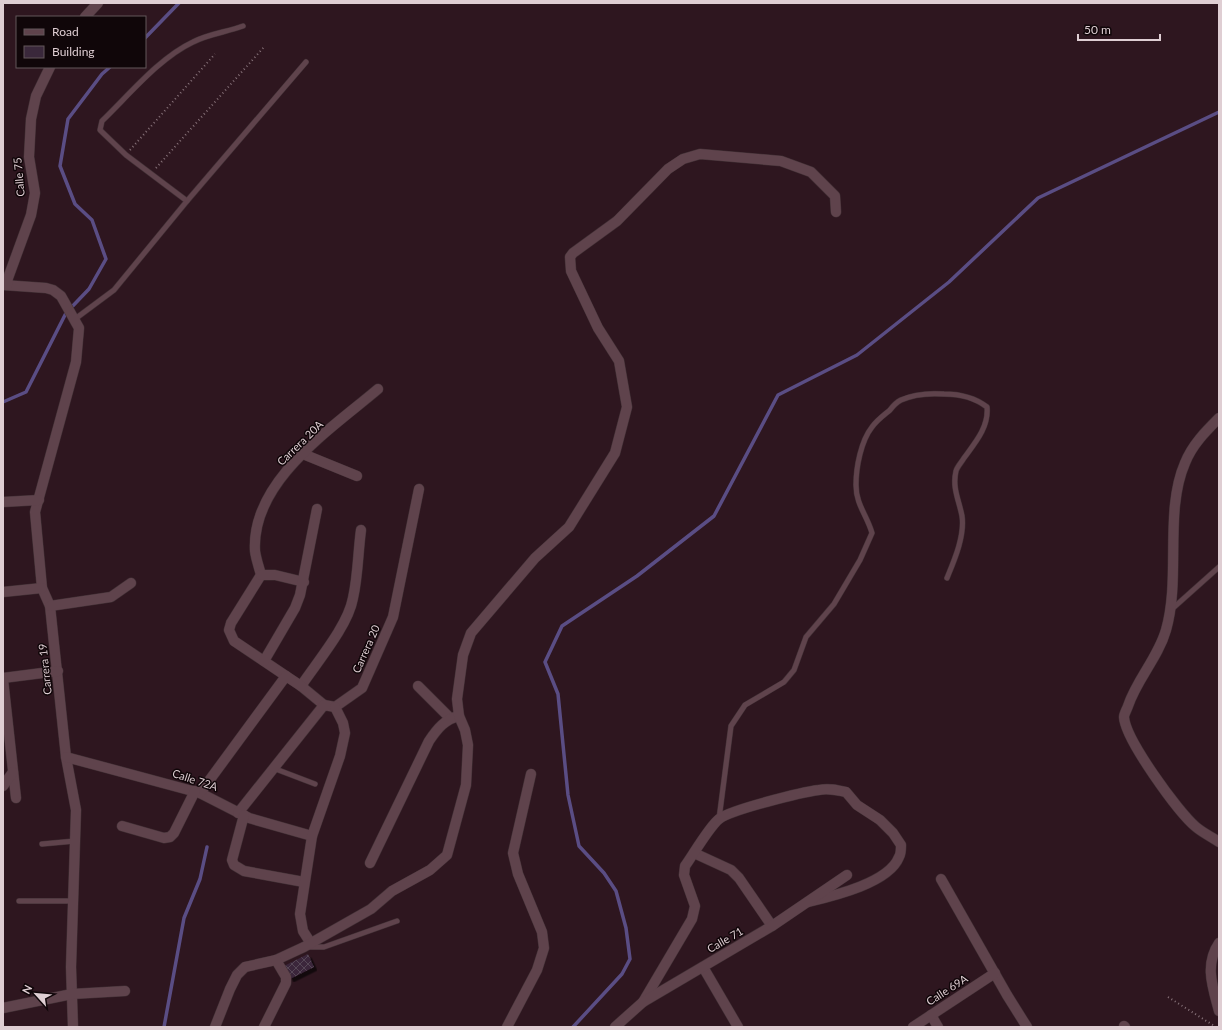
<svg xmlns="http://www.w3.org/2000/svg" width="1222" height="1030" viewBox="0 0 1222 1030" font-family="Lato,sans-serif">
<defs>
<pattern id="building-cross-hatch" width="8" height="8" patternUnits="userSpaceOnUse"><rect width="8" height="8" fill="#3a283b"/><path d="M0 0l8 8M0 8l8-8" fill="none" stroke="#564656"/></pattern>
<filter id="shadow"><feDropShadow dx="3.5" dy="3.5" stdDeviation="0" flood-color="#0009"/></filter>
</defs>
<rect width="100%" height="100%" fill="#2e161f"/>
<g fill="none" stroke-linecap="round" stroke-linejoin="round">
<g stroke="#5a4d84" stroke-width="3.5">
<path d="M145,38L179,3"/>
<path d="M3,402L26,392L66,313L89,289L106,259L92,220L75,204L60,166L68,119L102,74L110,67"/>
<path d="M164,1027L184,918L200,879L207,847"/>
<path d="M573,1027L622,974L630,959L626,928L616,891L604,873L579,846L568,795L558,694L545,662L562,626L637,576L714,516L778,395L857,355L949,282L1038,198L1219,112"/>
</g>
</g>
<path fill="url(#building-cross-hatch)" filter="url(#shadow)" d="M308,954L314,967L290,979L284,966Z"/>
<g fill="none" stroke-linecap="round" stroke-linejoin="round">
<defs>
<g id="service">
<path d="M187,201L126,155L100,130L102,121C129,95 159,58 193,42C208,34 227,32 243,26"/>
<path d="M75,319L114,290L187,201L306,62"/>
<path d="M1172,609L1219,567"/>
<path d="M273,768L315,784"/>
<path d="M719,819L731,726L745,705L784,682L794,670L806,637L834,604L860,560L872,533C867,515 856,505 856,485C856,467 861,441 872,427C877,420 884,415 890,410C893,406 897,402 901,400C914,394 930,393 944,394C959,394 974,397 987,407C989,427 975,443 964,458C961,463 957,467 956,471C952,488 959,500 962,516C965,536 954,561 947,578"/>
<path d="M42,844L75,841"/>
<path d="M19,901H73"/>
<path d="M309,947H324L397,921"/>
</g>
<g id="minor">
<path d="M85,17L98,3"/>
<path d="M3,285L46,288L53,290L61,296L79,328L76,362L35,512L42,588L50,606L66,757L76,810L71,967L73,1027"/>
<path d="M7,285L8,278L31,215L35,193L29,157L31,119L36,96L50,67"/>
<path d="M1219,418C1206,431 1192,445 1185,463C1164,511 1181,578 1166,630C1158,658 1137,679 1128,706C1127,709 1124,714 1124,717C1125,739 1178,812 1196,827C1203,833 1212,837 1219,842"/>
<path d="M303,454L357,476"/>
<path d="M3,502L39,500"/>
<path d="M261,575C259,567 256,559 255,551C251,481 331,429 378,389"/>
<path d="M261,575L231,623L229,630L234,641L286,676"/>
<path d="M261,575H275L304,582"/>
<path d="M3,592L42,588"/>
<path d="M50,606L111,597L131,583"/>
<path d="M264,661L295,608L300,595L317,509"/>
<path d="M3,678L58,671"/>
<path d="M3,679L16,798"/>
<path d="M301,686C317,662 348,626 353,598C358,576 358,552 361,530"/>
<path d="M418,686L450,718"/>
<path d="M66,757L200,793L249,818L312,836"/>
<path d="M3,786L13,772"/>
<path d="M200,793L286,676L301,686L324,705"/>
<path d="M238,813L324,705L335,707L362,688L393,617L419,489"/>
<path d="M244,815L232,860L234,865L244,871L304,882"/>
<path d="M122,826L164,838L170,837L174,833L195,791"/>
<path d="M694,853L731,870L739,878L772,926"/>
<path d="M370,863L429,741C437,729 445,719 459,716"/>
<path d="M941,879L1007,995L1027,1027"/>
<path d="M310,942L303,931L300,914L312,836L340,756L345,733L343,723L335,707"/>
<path d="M1219,943C1204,965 1213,988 1219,1011"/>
<path d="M703,967L738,1027"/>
<path d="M643,1002L692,919L695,906L684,875L685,866C693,855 709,827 719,819C730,810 802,792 819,790C828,788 837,790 846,792L857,805L880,820L893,833L901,845C901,849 901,854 899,857C889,883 833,896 808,902"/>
<path d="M3,1008L72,994L125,991"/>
<path d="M931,1015L938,1027"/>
<path d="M1124,1026L1125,1027"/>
<path d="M215,1027L230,989L237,975L245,967L276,960L304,947L371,909L392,891L430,870L447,855L466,785L468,745L465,730L459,716L457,699L463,655L471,633L535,558L569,527L615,453L627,407L619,361L598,328L571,271L570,257L573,253L617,221L668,169L683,159L700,154L781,161L811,172L835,196L836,212"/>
<path d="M264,1027L286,983V977L276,960"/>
<path d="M507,1027L537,970L544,948L542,932L518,874L513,853L531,774"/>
<path d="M615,1027L643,1002L772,926L847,875"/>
<path d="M913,1027L995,973"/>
</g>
</defs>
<use href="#service" stroke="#413035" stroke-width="6"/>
<use href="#minor" stroke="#413035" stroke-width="11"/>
<g stroke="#877279" stroke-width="2" stroke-dasharray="1 3" stroke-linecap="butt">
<path d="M130,150L215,54"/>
<path d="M156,168L264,47"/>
<path d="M1168,997L1216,1027"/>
</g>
<use href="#service" stroke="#5f434c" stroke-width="5"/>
<use href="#minor" stroke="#5f434c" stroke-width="10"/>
</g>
<g text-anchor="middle" stroke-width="3" stroke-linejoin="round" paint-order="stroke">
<g font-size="11" fill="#dfced3" stroke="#100609">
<text transform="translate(19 177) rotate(-95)" y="4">Calle 75</text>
<text transform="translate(300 443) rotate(-44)" y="4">Carrera 20A</text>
<text transform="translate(366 649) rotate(-66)" y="4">Carrera 20</text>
<text transform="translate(45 669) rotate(-96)" y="4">Carrera 19</text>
<text transform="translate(195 780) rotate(18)" y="4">Calle 72A</text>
<text transform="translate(725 940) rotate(-30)" y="4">Calle 71</text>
<text transform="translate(947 990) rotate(-33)" y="4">Calle 69A</text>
</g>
</g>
<rect width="1222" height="1030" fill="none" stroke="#dfced3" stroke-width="8"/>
<rect x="16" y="16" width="130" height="52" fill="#100609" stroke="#63565a"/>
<rect x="24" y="29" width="20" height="6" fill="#5f434c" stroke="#63565a"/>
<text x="52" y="36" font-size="12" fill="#dfced3">Road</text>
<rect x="24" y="46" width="20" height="12" fill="#3a283b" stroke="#63565a"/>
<text x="52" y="56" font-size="12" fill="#dfced3">Building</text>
<g transform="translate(36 994) rotate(297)" stroke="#100609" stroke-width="3" paint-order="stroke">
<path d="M0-3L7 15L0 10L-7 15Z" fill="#dfced3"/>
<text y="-6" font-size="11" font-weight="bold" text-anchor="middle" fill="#dfced3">N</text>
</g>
<path d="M1078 34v6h82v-6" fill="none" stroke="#dfced3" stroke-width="2"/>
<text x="1084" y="34" font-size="12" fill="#dfced3" stroke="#100609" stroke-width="3" paint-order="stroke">50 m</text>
</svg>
